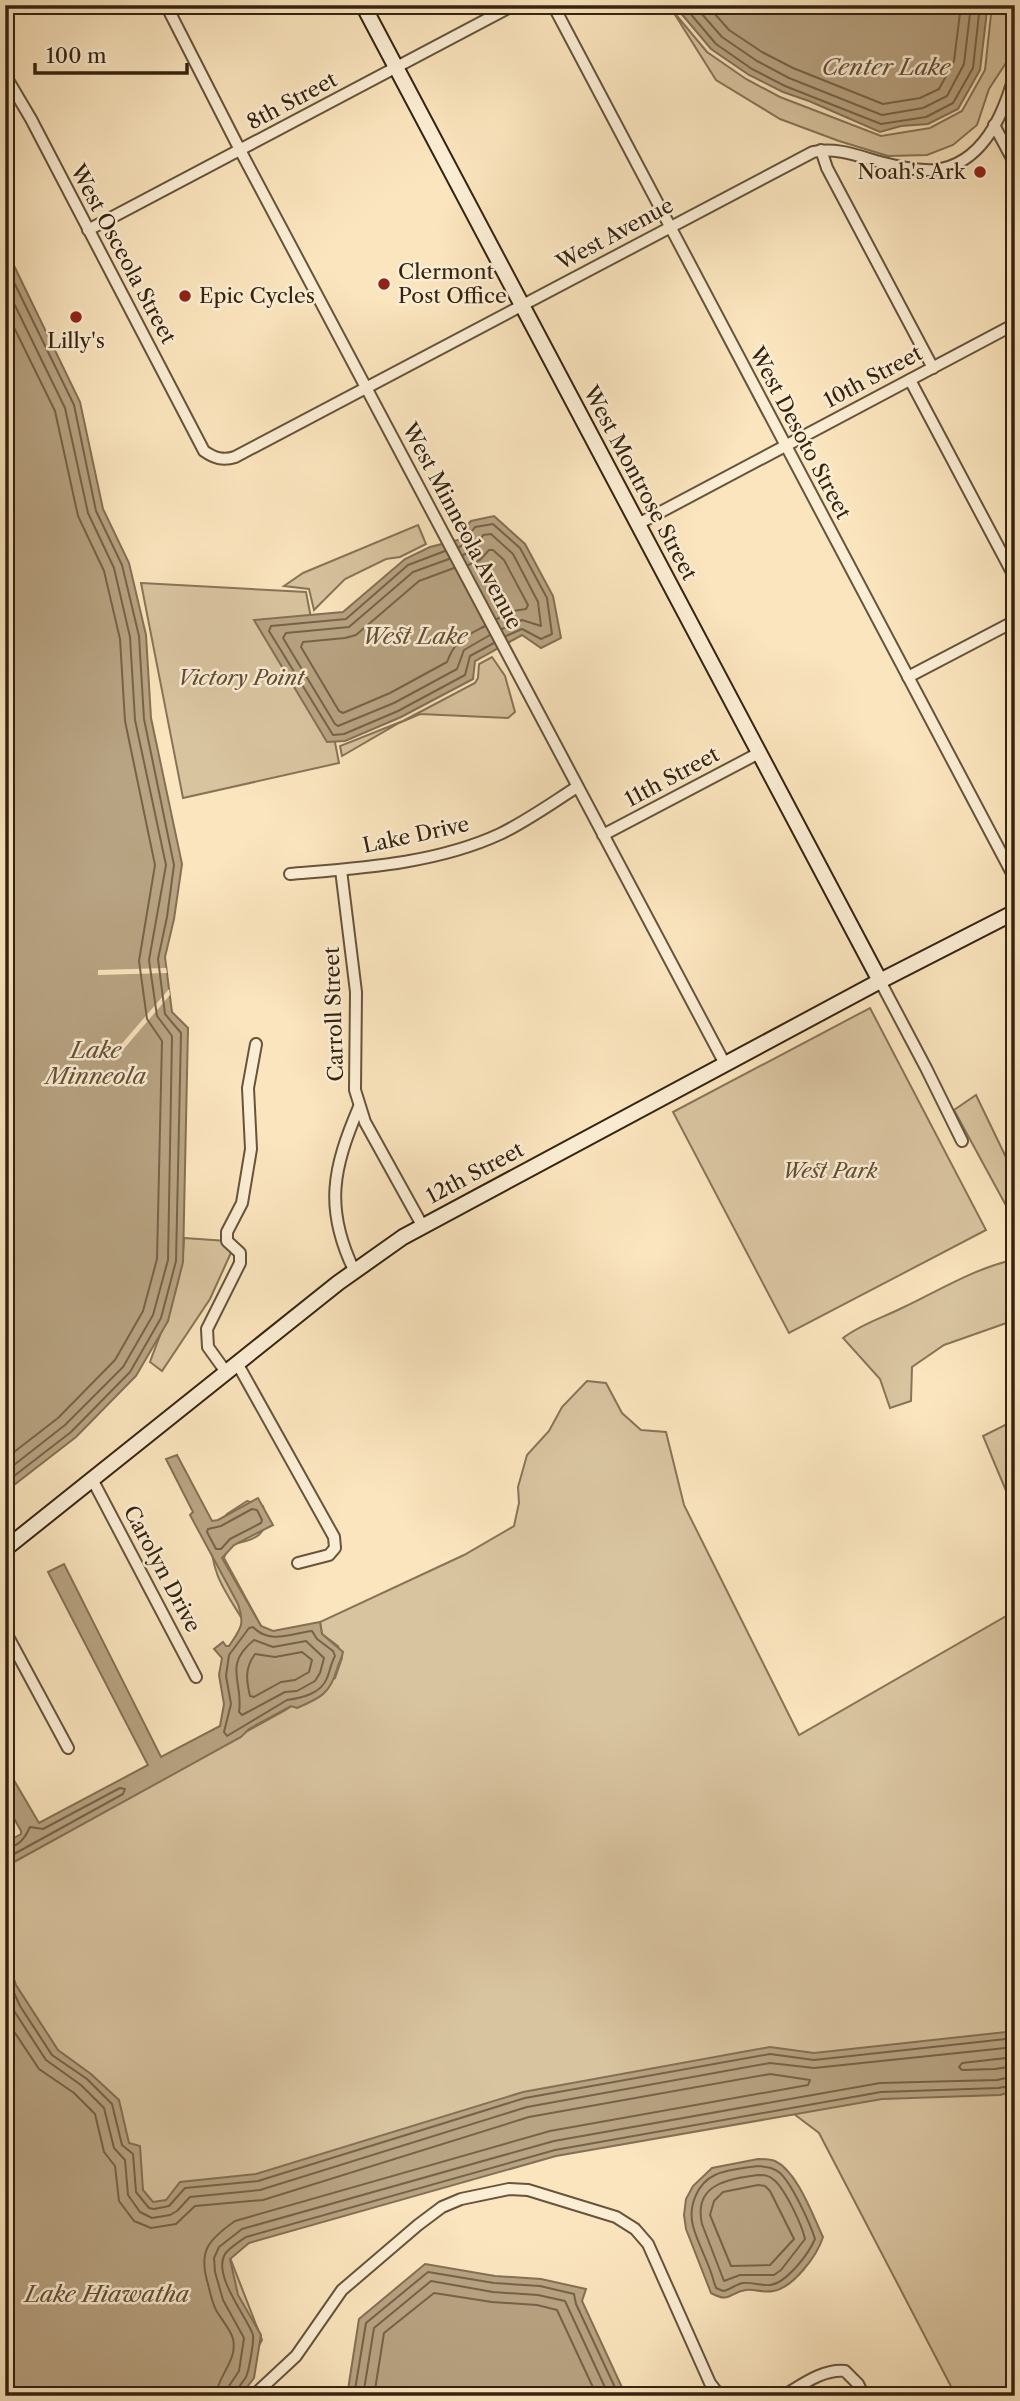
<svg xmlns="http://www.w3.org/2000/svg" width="1020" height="2401" viewBox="0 0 1020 2401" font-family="'Libre Caslon Text',serif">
<rect width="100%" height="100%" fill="#fbe5be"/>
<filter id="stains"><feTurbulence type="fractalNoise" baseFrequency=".00286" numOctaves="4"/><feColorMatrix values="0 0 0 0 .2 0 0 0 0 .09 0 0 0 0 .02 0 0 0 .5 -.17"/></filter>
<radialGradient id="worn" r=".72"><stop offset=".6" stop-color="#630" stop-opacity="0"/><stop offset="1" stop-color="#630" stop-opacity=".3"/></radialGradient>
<g fill="#d9c4a0" stroke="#877458" stroke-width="2">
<path d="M992,5H1015V49L989,89L977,125L953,145L927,155L888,156L839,141L780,119L716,80L672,10L707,52L746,79L780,97L881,136L930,128L962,111L985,70Z"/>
<path d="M418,525L426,544L400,557L386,559L345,579L314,610L309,589L284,586L303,573Z"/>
<path d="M141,583L306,592L339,763L183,798Z"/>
<path d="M492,657L505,676L515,712L508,718L420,714L399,723L342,756L340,746L403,721L475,683L478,678L479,664Z"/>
<path d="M870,1008L986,1230L789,1333L673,1112Z"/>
<path d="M976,1095L1015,1176V1222L954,1110Z"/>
<path d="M184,1238L227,1241L234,1246L210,1299L162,1371L150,1362C165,1321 183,1282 184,1238Z"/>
<path d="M1015,1247V1320L944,1345L912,1367L911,1401L890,1408L880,1379L843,1338C861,1324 882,1318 902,1308C938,1291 970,1271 1008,1261Z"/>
<path d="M587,1381L606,1383L622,1413L641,1430L666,1432L684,1505L799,1735L1015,1611V2054L160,2225L5,2016V1863L284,1711L335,1678L342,1658L338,1646L322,1634L320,1622L464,1555L514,1526L519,1503L518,1487L527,1455L549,1431L562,1407Z"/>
<path d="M1015,1420V1512L983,1436Z"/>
<path d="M247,1501L263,1506C272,1536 254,1540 229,1545L224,1558L261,1626L244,1622C224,1589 210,1573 211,1533L227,1514Z"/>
<path d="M1015,2075V2396H956L819,2133L794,2114L662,2129L359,2202L239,2242L229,2255L262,2340L232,2396H5V2358L10,2341L11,2313L21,2288L30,2277L46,2269L128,2249L146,2248L207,2231L313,2195L443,2156L718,2096L824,2085L998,2077Z"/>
</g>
<g fill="#b8a382" stroke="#847054" stroke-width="2">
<path d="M674,5H987V11L980,70L958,109L928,124L901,126L880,132L809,101L783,92L749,75L711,49Z"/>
<path d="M5,247L80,402L103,509L129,563L146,635L151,718L182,864L174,919L165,957L169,989L172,1012L188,1028L183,1262L168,1321L136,1376L76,1437L5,1492Z"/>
<path d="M494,516L525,544L553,596L561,638L541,648L522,635L475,661L473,679L401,717L345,741L327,742L254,620L343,612L405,559L430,547L466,538L463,530L471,521Z"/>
<path d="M177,1455L212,1521L218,1520L258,1498L273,1525L234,1545L222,1558L261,1626L273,1631L320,1622L322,1634L343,1652C342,1658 339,1662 337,1669C330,1694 320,1698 297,1708L291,1706L249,1729L241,1737L5,1867V1843L21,1834V1831L5,1802V1765L39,1823L148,1765L48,1572L64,1564L161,1757L220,1726L224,1704L219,1675L222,1658L214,1649L223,1642L226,1646H229C241,1628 245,1625 238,1604L190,1515L193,1512L166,1459Z"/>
<path d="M5,1953L16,1985L58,2050L91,2074L119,2100L129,2143L140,2146L143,2190L153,2202L166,2200L180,2182L256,2174L523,2092L770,2047L814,2053L1015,2031V2091L1000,2095L882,2099L556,2156L249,2243L230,2259L238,2295L261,2335L254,2378L240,2396H5Z"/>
<path d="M758,2159C764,2159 770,2159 775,2161C797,2171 813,2216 823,2237C817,2256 793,2288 773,2291C764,2293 755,2289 746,2290C729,2292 731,2304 711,2293L686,2229L684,2215L686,2199L693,2186L712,2168Z"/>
<path d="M425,2264L495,2276L541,2279L586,2289L582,2301L626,2396H347L359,2319Z"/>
</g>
<g fill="#fbe5be">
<path d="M166,968L167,973L98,975V970Z"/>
<path d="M169,989L170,995L122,1051L119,1047Z"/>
</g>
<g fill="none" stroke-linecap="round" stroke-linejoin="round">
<g stroke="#766348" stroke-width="2">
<path d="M683,5L716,44L752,69L785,86L881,124L926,117L953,103L973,68L980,5"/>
<path d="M694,5L722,37L757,61L789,78L882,115L923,108L947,96L964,64L971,5"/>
<path d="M707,5L729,30L762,52L793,68L883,104L920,98L939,89L954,61L961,5"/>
<path d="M5,264L74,405L96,511L122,565L139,636L144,719L174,865L167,917L158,959L165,1014L181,1033L176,1261L161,1318L130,1372L71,1432L5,1483"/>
<path d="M5,285L65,408L88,513L114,568L130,637L135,720L166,865L149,960L157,1016L172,1036L168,1260L153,1315L123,1367L65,1425L5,1472"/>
<path d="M5,309L55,411L78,516L104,571L120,639L125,721L155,865L139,961L147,1019L162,1041L157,1259L143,1311L115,1360L58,1418L5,1459"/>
<path d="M459,547L471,542L472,531L475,527L493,524L520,548L547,598L552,634L541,639L522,629L506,636"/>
<path d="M445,551L408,565L346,619L271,626L269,631L333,735L344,734L398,711L465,675L470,656L494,643"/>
<path d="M463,555L477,549L483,535L491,534L513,554L538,602L541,626L522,620L502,629"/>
<path d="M449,559L413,572L349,627L286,633L283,638L335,724L338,726L394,703L457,669L464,650L490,635"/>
<path d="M468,565L480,560L489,550H493L504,560L528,605L526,609L513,611L497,619"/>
<path d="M454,568L419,581L356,635L345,638L303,642L301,647L339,711L343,713L390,693L447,662C455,640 464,637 485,626"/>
<path d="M252,1509L257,1510L262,1520L261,1523L230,1539L221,1549H216L207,1532L208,1529L221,1526Z"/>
<path d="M253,1627C270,1645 292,1633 312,1631L317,1639L333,1651L335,1656C331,1663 330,1671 327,1678C321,1694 301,1698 287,1700L227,1736L224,1732L231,1704L226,1676L229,1655L249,1628Z"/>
<path d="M254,1640L273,1647L306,1641L324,1658L320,1673L315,1681L297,1691L285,1692L242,1715L239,1712C244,1682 222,1666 254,1640Z"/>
<path d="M302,1652L312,1660L309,1672L295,1680L281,1682L254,1697L250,1696C246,1679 245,1668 255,1654L275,1657Z"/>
<path d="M5,1848C19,1847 25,1838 30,1827L43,1829L120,1788L125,1789L123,1794L5,1859"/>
<path d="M5,1973L20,2006L52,2055L87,2079L112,2104L122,2145L133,2154L136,2192L149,2208L154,2209L169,2206L185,2188L258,2181L525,2098L770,2054L814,2060L1015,2038"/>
<path d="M5,1997L46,2060L81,2085L104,2108L114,2148L125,2160L128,2195L140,2212L152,2218L170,2215L177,2211L190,2197L260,2190L527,2107L770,2063L814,2068L1015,2047"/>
<path d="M5,2018L39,2069L74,2093L95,2114L104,2152L115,2166L119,2201L134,2221L151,2228L176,2224L195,2206L263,2200L529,2117L770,2074L810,2080L808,2085L550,2131L235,2221C208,2240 198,2251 208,2284C210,2293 212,2302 216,2310C221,2319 231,2330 233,2339C238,2361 217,2376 216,2396"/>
<path d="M1015,2057L962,2063L959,2067L962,2070L995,2069L1015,2066"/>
<path d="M758,2166C766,2167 773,2167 780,2173C792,2184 810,2223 815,2239C809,2253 787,2283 770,2285C761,2286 752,2282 743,2283C736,2284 730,2290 723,2291L716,2288L714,2282C709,2262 698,2245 693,2226C688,2207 697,2183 715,2175C728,2169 744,2168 758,2166Z"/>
<path d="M758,2175C764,2175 769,2175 774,2180C785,2189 802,2225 805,2239L781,2270L774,2275H740L724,2281L702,2224C693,2184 728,2179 758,2175Z"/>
<path d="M758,2185L765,2186L770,2191L794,2239L770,2265L731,2266L710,2215L714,2201L723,2192Z"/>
<path d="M227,2396L229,2386L239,2371L244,2338L223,2300L215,2272L214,2258L219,2247L242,2229L554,2141L880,2083L997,2080L1015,2076"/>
<path d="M235,2396C236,2388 242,2384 246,2377C249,2371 254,2341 253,2335C247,2317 212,2275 225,2254C229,2248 239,2242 246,2237L555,2150L881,2092L998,2088L1015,2085"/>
<path d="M354,2396L366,2323L428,2272L494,2283L540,2286L574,2294L576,2304L619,2396"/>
<path d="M363,2396L374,2328L431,2281L493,2292L538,2295L565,2301L609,2396"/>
<path d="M374,2396L384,2333L434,2293L492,2302L537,2305L557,2310L597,2396"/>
</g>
<defs>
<g id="street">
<path d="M166,5L240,150L725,1064"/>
<path d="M553,5L1015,879"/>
<path d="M5,75L31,119L204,451C214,458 223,461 235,457L813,152C834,147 856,155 876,161C895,166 915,171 934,170C983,165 1004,114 1015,73"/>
<path d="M994,125L1015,164"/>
<path d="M821,150L827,168L933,368"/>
<path d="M88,230L514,5"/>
<path d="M910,380L1015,578"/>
<path d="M638,524L1015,324"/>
<path d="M908,677L1015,621"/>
<path d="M603,835L759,753"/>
<path d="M341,870L356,992L355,1090L365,1122L422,1225"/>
<path d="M290,874C360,868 435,864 500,834C527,821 552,803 577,787"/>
<path d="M880,981L926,1068L962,1141"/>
<path d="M354,1270C324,1208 333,1168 359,1107"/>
<path d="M237,1363L334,1537L335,1548L329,1555L298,1563"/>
<path d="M226,1372L208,1347L207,1329L240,1263V1253L227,1241V1232L242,1203L251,1149L248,1088L256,1044"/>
<path d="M92,1479L196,1677"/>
<path d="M5,1631L68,1748"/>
<path d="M253,2396L296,2356L342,2290L418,2225L442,2207L461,2199L509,2189L528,2190L616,2217L635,2229L648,2244L710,2383L720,2396"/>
<path d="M783,2396C802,2385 822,2369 845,2371L858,2384L864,2396"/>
</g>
<g id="secondary">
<path d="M363,5L880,981"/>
<path d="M5,1549L338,1283L403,1237L880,981L1015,912"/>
</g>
</defs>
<use href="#street" stroke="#66543b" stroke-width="14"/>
<use href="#secondary" stroke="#35230f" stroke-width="18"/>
<use href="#street" stroke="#fceed5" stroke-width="10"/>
<use href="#secondary" stroke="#fceed5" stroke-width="14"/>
</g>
<g fill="#8f2418" stroke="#fceed5" stroke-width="2.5">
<circle cx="980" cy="172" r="7"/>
<circle cx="384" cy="284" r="7"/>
<circle cx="185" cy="296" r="7"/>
<circle cx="76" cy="317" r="7"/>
</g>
<g text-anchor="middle" stroke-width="5" stroke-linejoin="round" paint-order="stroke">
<g font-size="21" fill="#35230f" stroke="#fceed5">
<text transform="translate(292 101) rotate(-28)" y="7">8th Street</text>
<text transform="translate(615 234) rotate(-28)" y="7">West Avenue</text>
<text transform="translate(123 254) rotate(62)" y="7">West Osceola Street</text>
<text transform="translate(873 377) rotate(-28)" y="7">10th Street</text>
<text transform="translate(800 433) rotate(62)" y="7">West Desoto Street</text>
<text transform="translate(640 483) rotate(62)" y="7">West Montrose Street</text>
<text transform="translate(462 526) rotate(62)" y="7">West Minneola Avenue</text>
<text transform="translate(672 777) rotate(-28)" y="7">11th Street</text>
<text transform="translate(416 835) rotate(-12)" y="7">Lake Drive</text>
<text transform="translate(334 1014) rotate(-92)" y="7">Carroll Street</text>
<text transform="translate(475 1173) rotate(-28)" y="7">12th Street</text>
<text transform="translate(162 1569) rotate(62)" y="7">Carolyn Drive</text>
</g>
<g font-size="21" fill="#35230f" stroke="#fceed5" text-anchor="start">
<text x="966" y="179" text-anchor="end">Noah's Ark</text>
<text x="398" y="279">Clermont<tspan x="398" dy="24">Post Office</tspan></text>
<text x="199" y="303">Epic Cycles</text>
<text x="76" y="348" text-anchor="middle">Lilly's</text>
</g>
<g font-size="21" font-style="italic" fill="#5e4b33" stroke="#fceed5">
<text x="241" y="685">Victory Point</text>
<text x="830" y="1178">West Park</text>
</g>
<g font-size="23" font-style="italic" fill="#635037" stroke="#fceed5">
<text x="886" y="75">Center Lake</text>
<text x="415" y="644">West Lake</text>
<text x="96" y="1058">Lake<tspan x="96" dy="26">Minneola</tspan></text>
<text x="107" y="2302">Lake Hiawatha</text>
</g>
</g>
<rect width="1020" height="2401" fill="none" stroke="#fbe5be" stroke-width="28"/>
<rect x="7" y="7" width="1006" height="2387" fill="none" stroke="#35230f" stroke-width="3.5"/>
<rect x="14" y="14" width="992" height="2373" fill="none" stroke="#35230f" stroke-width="2"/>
<path d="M35 63v10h152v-10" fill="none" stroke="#35230f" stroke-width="3.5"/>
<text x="46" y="63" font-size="21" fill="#35230f" stroke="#fceed5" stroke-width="5" paint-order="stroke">100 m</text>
<rect width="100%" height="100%" filter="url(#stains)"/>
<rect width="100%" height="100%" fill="url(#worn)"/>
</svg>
